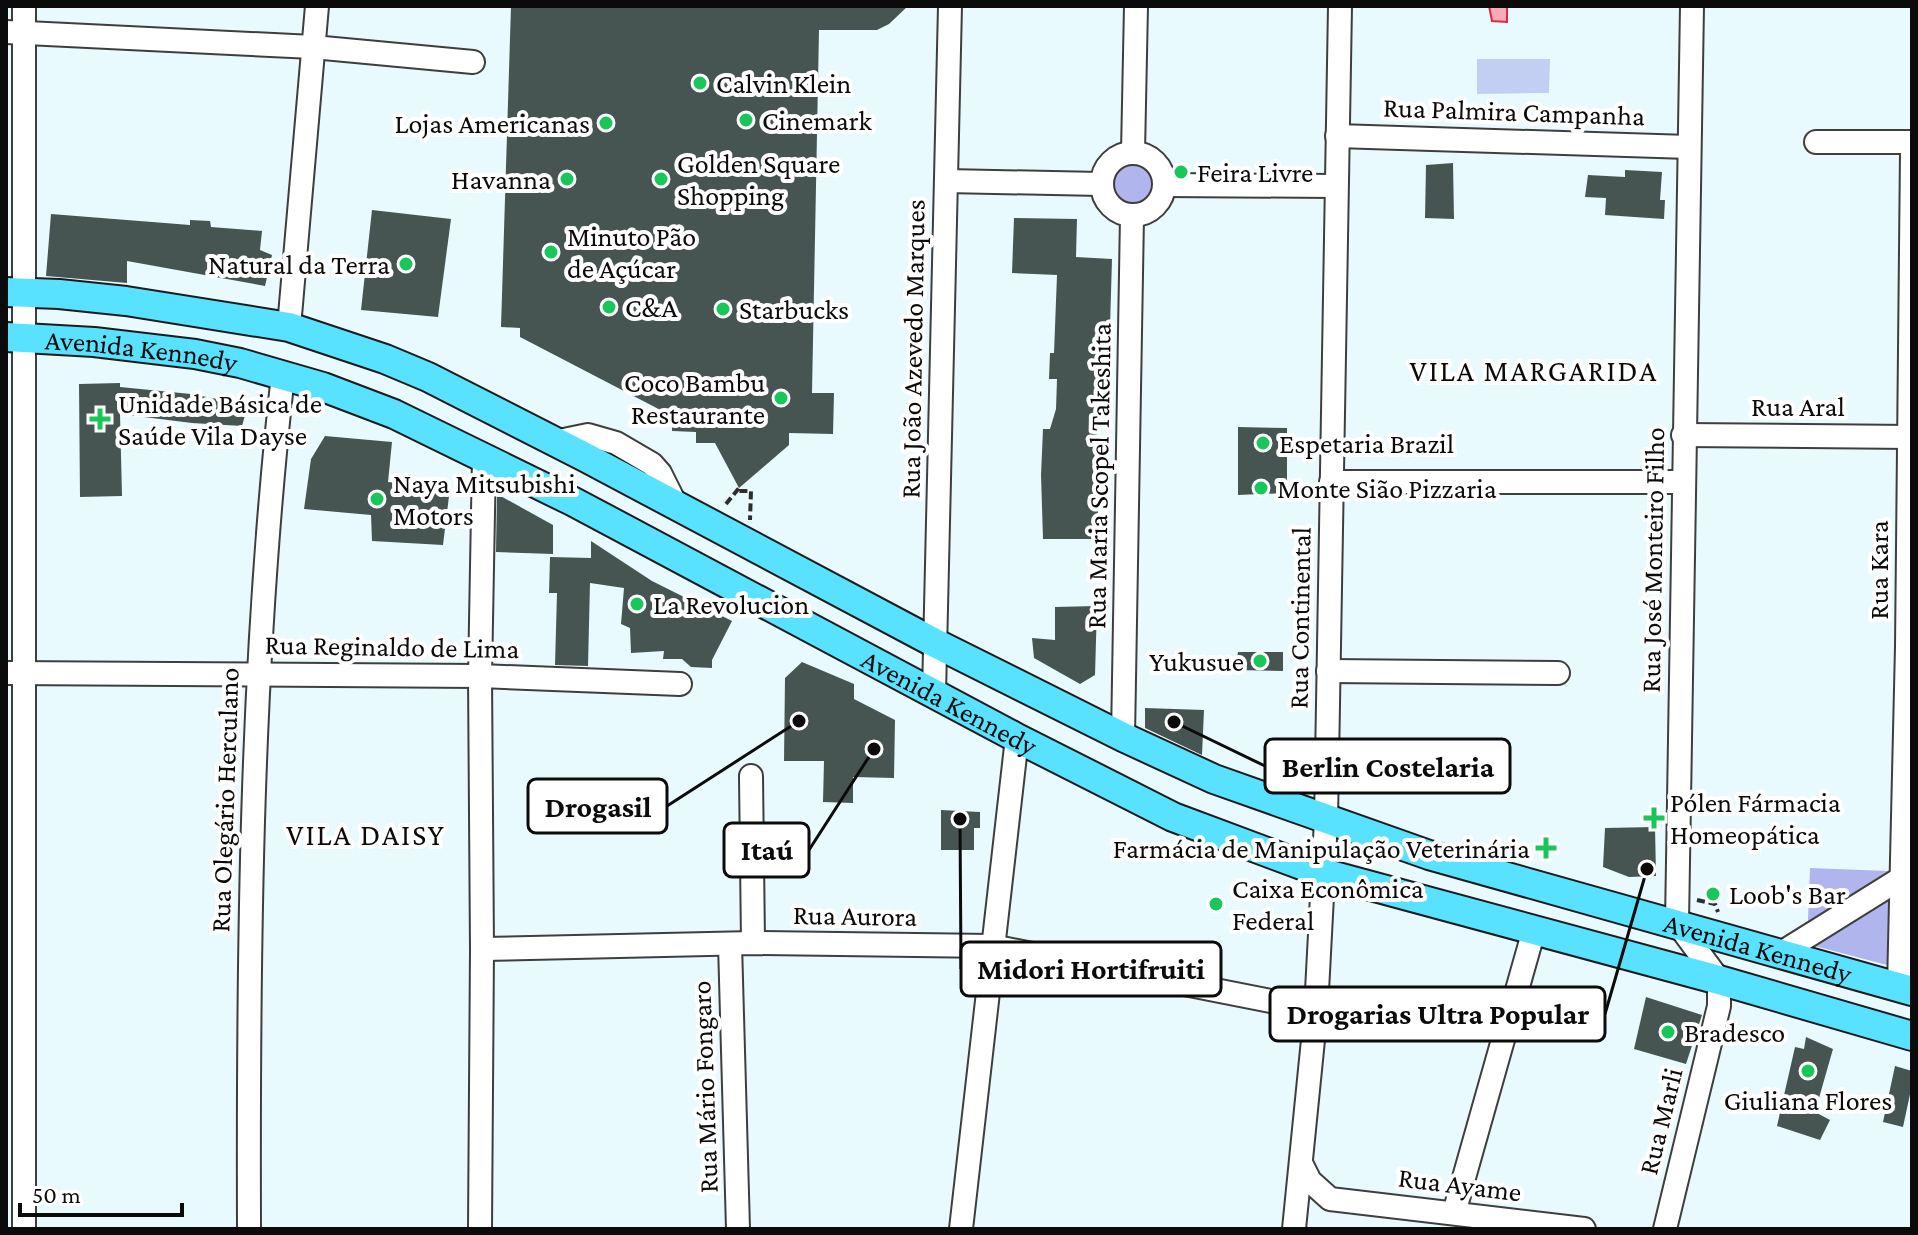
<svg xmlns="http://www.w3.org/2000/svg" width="1918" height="1235" viewBox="0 0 1918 1235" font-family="'Crimson Pro',serif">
<rect width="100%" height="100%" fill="#e9faff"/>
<g fill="#b0b6ed">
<circle cx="1133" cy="184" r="24"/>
<path d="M1810,868L1889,871L1887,965L1807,944Z"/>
</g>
<path fill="#c3cef3" d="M1477,59H1550L1549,93L1477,94Z"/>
<path fill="#fca9ba" stroke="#d92a49" stroke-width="2" d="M1489,6H1507V22L1492,21Z"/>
<g fill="#475552">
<path d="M511,6H908L889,24L877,30H819L812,393H834L833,434L789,433V445L739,488L715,443H696V432L672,431V416L520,337V328L501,327Z"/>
<path d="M1453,163L1454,219L1425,218L1426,165Z"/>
<path d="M1625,170L1662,172L1660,200H1665L1664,219L1605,215L1606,198L1585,197L1588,175L1625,177Z"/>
<path d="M372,210L451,219L438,317L361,310Z"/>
<path d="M51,214L190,225V220L210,221L211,227L262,231L260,250L272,255L265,286L127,261V283L46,276Z"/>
<path d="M1014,218L1077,219L1076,257L1112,259L1110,327H1097L1098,539H1043L1041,475L1043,429H1050L1056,409L1057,379H1049L1050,353H1054L1057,275L1012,273Z"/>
<path d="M120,383V387L191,394L248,405L242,426L192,423L120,414L122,496L80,497L79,384Z"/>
<path d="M1238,427L1287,428V493L1238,495Z"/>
<path d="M325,436L392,442L388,482L450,488L443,545L372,541L371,515L304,509L311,459Z"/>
<path d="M497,494L553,525V554L496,552Z"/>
<path d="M591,541L652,581L732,621L712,660V668L691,667L682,659H663L664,651L631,653L630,628L621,624L624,588L590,583L588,666L555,665L557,593H549L550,557L591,558Z"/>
<path d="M1097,606L1095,675L1080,684L1034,658L1032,638L1055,640V607Z"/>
<path d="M1238,652H1283V671L1235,670Z"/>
<path d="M802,662L854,684V699L895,720L894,778L853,777V803L823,802L824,761H784L785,678Z"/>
<path d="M1145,708L1204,710L1202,755L1145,728Z"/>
<path d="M941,810L980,812V828H974V850H941Z"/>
<path d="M1655,827L1656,876L1629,877L1603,867L1605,828Z"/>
<path d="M1646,997L1702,1015L1686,1064L1634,1049Z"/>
<path d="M1806,1037L1833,1049L1815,1112L1830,1120L1820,1140L1777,1126L1795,1047L1804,1049Z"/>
<path d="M1895,1066L1912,1071V1085L1903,1127L1883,1122Z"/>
</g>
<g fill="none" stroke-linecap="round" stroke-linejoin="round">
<defs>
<g id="minor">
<path d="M6,32L313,47L473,62"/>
<path d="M1337,136L1689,147"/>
<path d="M1816,142H1912"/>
<path d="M1133,152L1136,6"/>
<circle cx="1133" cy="184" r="31"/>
<path d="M946,181L1101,184"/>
<path d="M1164,185L1335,186"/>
<path d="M289,327L317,6"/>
<path d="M1683,435L1912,437"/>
<path d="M554,442L588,435L616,443L652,464L660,473L676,505"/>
<path d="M1331,482H1683"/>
<path d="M1328,671L1558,673"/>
<path d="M6,673L480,676L680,684"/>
<path d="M934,694L950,6"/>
<path d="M1123,737L1132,216"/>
<path d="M751,776L753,943"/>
<path d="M730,944L738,1229"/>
<path d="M482,949L753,943L992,946L1316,1010"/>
<path d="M1781,953L1903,877"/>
<path d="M1899,987L1907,647L1912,152"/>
<path d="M1301,1163L1310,1181L1330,1199L1584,1229"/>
<path d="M1454,1213L1534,930"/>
<path d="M24,1229V6"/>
<path d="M249,1229C248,944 251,658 283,375"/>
<path d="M480,1229L482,949L480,676L484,458"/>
<path d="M961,1229L1017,738"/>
<path d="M1294,1229L1316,1010L1326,820L1340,6"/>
<path d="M1665,1229L1719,1006V980L1677,923L1692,6"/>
</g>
<g id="major">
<path id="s1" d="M6,292L59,294L126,301L289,327L385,359L428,377L585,457L935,643L1123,737L1214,779L1429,855L1912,991"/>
<path id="s2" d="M6,337L94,342L195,354L240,363L323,387L394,414L572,501L1017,738L1173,817L1323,873L1719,980L1912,1036"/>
</g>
</defs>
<use href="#minor" stroke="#3e3e3e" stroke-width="26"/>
<use href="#major" stroke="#1c1c1c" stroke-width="32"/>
<g stroke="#2d2d2d" stroke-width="4" stroke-dasharray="8 4" stroke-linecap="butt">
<path d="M726,504L739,488V491H751L750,520"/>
<path d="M1697,900L1715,904L1718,912"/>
</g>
<use href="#minor" stroke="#fff" stroke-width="22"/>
<use href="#major" stroke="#59e2ff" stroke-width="28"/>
</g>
<g fill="#18c659" stroke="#fff" stroke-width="3">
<circle cx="700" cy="83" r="8"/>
<circle cx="746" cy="120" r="8"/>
<circle cx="606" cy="123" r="8"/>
<circle cx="1181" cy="172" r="8"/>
<circle cx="567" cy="179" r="8"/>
<circle cx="661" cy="179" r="8"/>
<circle cx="551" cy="252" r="8"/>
<circle cx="406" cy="264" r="8"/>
<circle cx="609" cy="307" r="8"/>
<circle cx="723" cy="309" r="8"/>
<circle cx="781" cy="398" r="8"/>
<path d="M96 407h8v8h8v8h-8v8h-8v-8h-8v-8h8z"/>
<circle cx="1263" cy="443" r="8"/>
<circle cx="1261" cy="488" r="8"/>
<circle cx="377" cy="499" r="8"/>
<circle cx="637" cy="604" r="8"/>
<circle cx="1260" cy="661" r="8"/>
<path d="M1650 806h8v8h8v8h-8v8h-8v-8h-8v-8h8z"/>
<path d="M1542 836h8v8h8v8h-8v8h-8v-8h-8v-8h8z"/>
<circle cx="1713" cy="894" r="8"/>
<circle cx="1216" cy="904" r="8"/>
<circle cx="1668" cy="1032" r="8"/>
<circle cx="1808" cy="1071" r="8"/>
</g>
<g text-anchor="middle" stroke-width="8" stroke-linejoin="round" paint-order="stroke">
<g font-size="28" fill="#0b0b0b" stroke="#fff" text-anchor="start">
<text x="716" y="93">Calvin Klein</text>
<text x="762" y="130">Cinemark</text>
<text x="590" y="133" text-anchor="end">Lojas Americanas</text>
<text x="677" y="173">Golden Square<tspan x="677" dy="32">Shopping</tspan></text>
<text x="1197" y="182">Feira Livre</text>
<text x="551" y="189" text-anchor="end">Havanna</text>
<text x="567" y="246">Minuto Pão<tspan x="567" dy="32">de Açúcar</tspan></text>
<text x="390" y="274" text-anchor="end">Natural da Terra</text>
<text x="625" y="317">C&amp;A</text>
<text x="739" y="319">Starbucks</text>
<text x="765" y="392" text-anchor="end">Coco Bambu<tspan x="765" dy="32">Restaurante</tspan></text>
<text x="118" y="413">Unidade Básica de<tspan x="118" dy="32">Saúde Vila Dayse</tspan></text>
<text x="1279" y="453">Espetaria Brazil</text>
<text x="393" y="493">Naya Mitsubishi<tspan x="393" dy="32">Motors</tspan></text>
<text x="1277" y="498">Monte Sião Pizzaria</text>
<text x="653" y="614">La Revolucion</text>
<text x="1244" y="671" text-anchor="end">Yukusue</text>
<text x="1670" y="812">Pólen Fármacia<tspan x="1670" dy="32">Homeopática</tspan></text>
<text x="1530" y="858" text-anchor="end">Farmácia de Manipulação Veterinária</text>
<text x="1232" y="898">Caixa Econômica<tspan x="1232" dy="32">Federal</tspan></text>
<text x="1729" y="904">Loob's Bar</text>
<text x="1684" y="1042">Bradesco</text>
<text x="1808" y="1110" text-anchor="middle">Giuliana Flores</text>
</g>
<g font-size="28" fill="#0b0b0b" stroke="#fff">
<text transform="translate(1514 111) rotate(2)" y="10">Rua Palmira Campanha</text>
<text transform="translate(912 349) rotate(-89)" y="10">Rua João Azevedo Marques</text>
<text dy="10" stroke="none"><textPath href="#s2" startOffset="136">Avenida Kennedy</textPath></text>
<text x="1798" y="416">Rua Aral</text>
<text transform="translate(1098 476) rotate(-89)" y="10">Rua Maria Scopel Takeshita</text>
<text transform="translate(1652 560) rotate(-89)" y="10">Rua José Monteiro Filho</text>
<text transform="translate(1878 570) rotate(-90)" y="10">Rua Kara</text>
<text transform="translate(1299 618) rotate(-89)" y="10">Rua Continental</text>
<text transform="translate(392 646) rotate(1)" y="10">Rua Reginaldo de Lima</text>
<text dy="10" stroke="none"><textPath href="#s2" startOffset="1024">Avenida Kennedy</textPath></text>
<text transform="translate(224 800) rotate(-88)" y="10">Rua Olegário Herculano</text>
<text transform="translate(855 915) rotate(1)" y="10">Rua Aurora</text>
<text dy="10" stroke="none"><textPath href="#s1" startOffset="1886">Avenida Kennedy</textPath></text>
<text transform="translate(704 1087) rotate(-92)" y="10">Rua Mário Fongaro</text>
<text transform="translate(1660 1121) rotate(-76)" y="10">Rua Marli</text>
<text transform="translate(1460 1184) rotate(7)" y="10">Rua Ayame</text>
</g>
<g font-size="30" letter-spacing="2" fill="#0b0b0b" stroke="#fff">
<text x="1534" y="381">VILA MARGARIDA</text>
<text x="366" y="845">VILA DAISY</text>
</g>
</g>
<path fill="none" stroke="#0b0b0b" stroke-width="3" d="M1174 722L1265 766M799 721L667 806M874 749L809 850M960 819L961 969M1647 869L1605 1014"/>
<g fill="#0b0b0b" stroke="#fff" stroke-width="3">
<circle cx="1174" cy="722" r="8"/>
<circle cx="799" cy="721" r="8"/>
<circle cx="874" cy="749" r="8"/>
<circle cx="960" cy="819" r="8"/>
<circle cx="1647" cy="869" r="8"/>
</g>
<g fill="#fff" stroke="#0b0b0b" stroke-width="3">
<rect x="1265" y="739" width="245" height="54" rx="8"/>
<rect x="528" y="779" width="139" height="54" rx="8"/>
<rect x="724" y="823" width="85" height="54" rx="8"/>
<rect x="961" y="942" width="260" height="54" rx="8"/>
<rect x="1270" y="987" width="335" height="54" rx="8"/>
</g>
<g font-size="30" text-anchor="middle" font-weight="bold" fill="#0b0b0b">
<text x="1388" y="777">Berlin Costelaria</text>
<text x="598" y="817">Drogasil</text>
<text x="767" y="860">Itaú</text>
<text x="1091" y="979">Midori Hortifruiti</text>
<text x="1438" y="1024">Drogarias Ultra Popular</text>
</g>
<rect width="1918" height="1235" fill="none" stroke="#0b0b0b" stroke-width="16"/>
<path d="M20 1203v12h162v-12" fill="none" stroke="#0b0b0b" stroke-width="4"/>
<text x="32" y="1203" font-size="24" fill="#0b0b0b" stroke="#ffffff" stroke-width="6" paint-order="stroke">50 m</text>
</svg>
